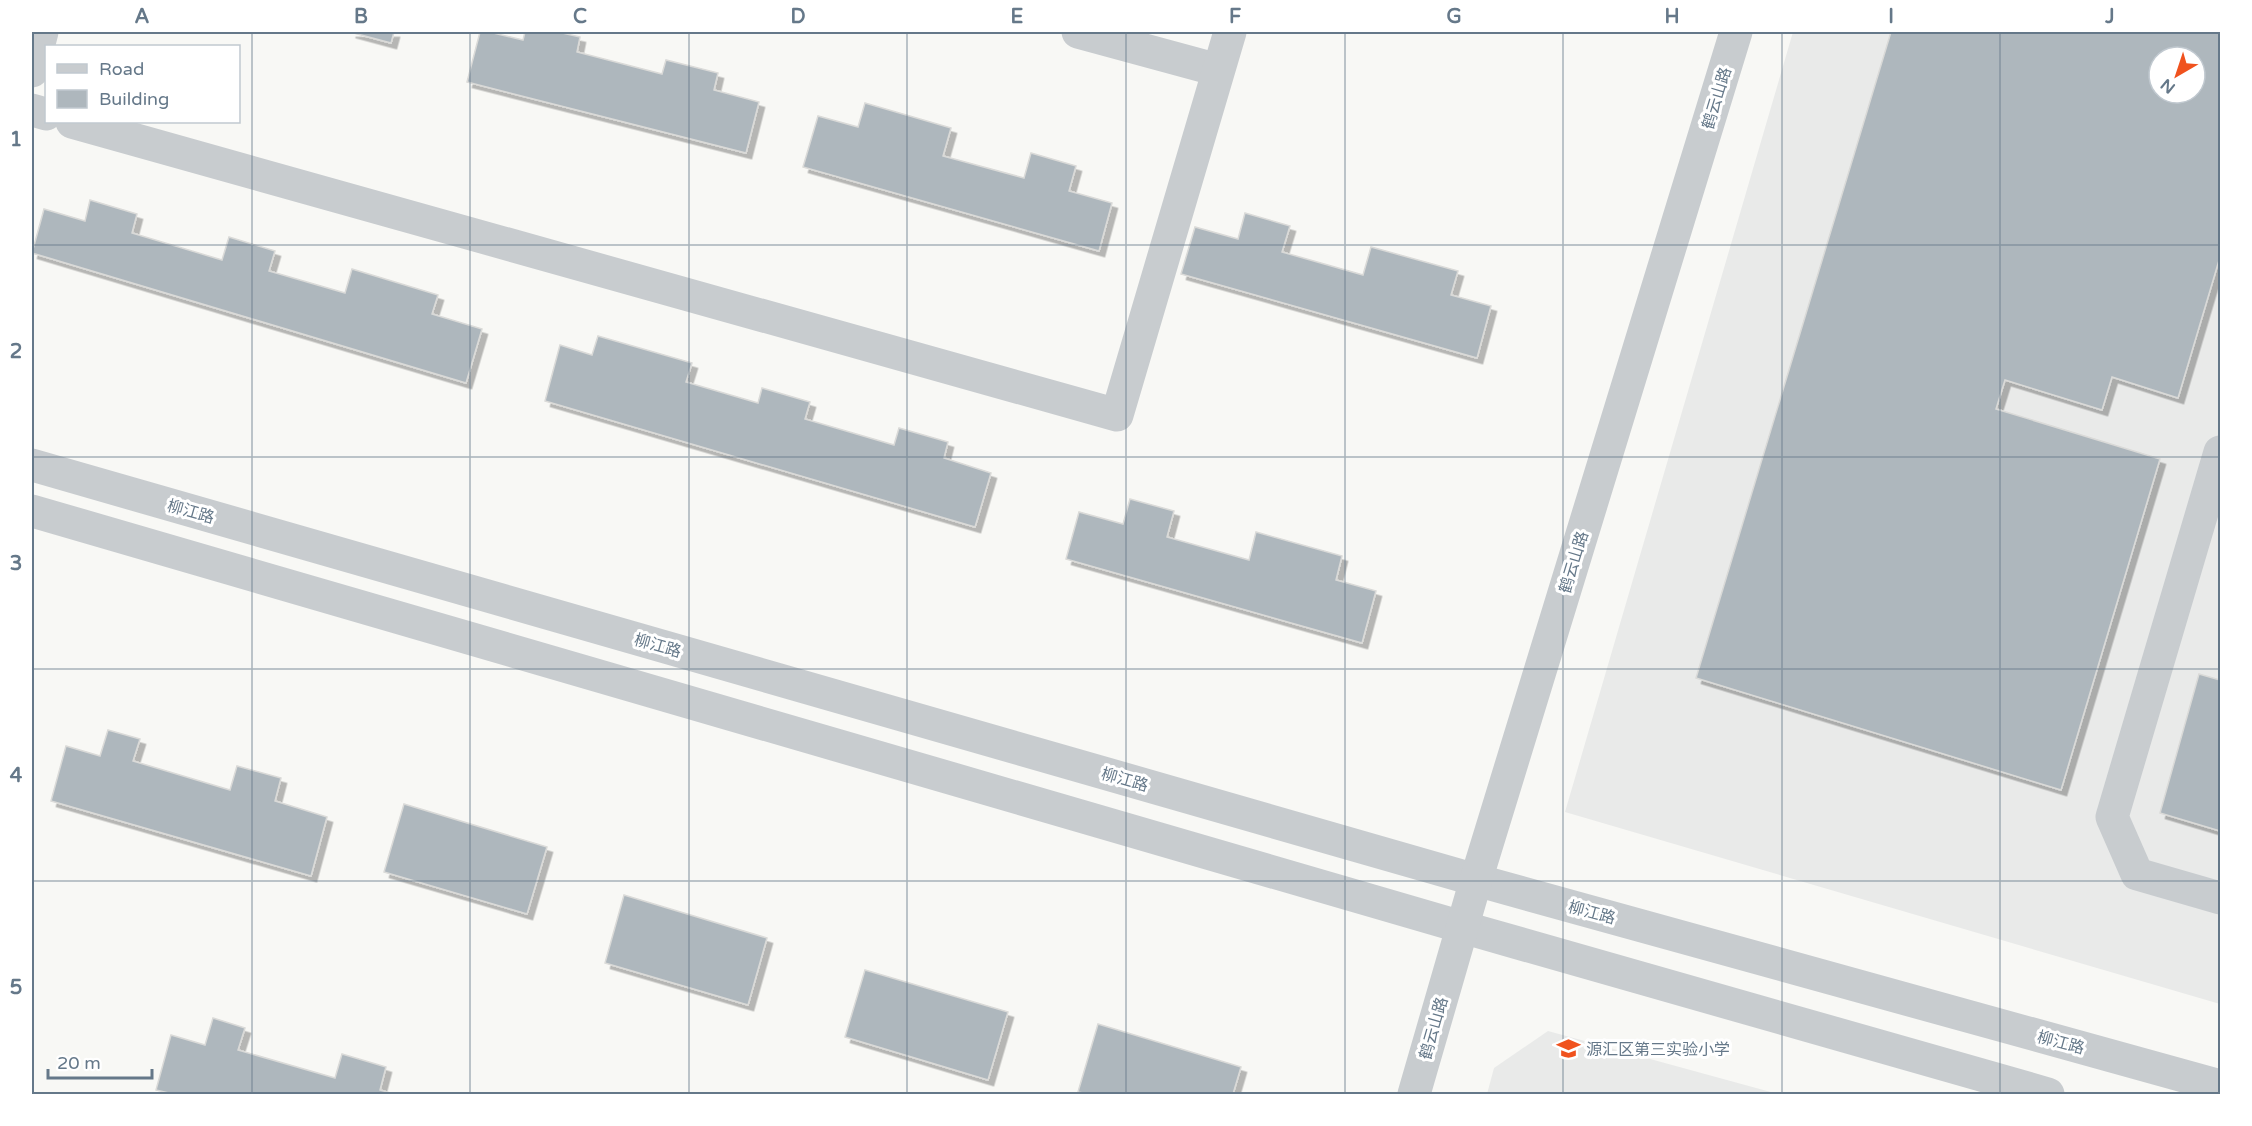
<svg xmlns="http://www.w3.org/2000/svg" width="2252" height="1126" viewBox="0 0 2252 1126" font-family="'Varela Round','Noto Sans SC',sans-serif">
<defs>
<filter id="shadow"><feDropShadow dx="5.5" dy="5.5" stdDeviation="0" flood-color="#0004"/></filter>
</defs>
<rect width="100%" height="100%" fill="#f8f8f5"/>
<g fill="#e9eae9" fill-rule="evenodd">
<path d="M1793,32H2220V1004L1565,812ZM2159,57H2195V93H2159Z"/>
<path d="M1548,1031L1778,1094H1487L1494,1068Z"/>
</g>
<g fill="#aeb7bd" stroke="#dadad8" stroke-width="1.5" fill-rule="evenodd" filter="url(#shadow)">
<path d="M350,32H394L391,43Z"/>
<path d="M480,32H489L523,40L525,32H558L580,37L577,52L662,74L666,60L718,73L714,90L759,102L746,153L467,82Z"/>
<path d="M1891,32H2220V257L2178,398L2112,377L2102,410L2005,380L1996,409L2160,459L2061,790L1696,678ZM2159,57H2195V93H2159Z"/>
<path d="M865,103L951,128L943,156L1024,178L1031,153L1076,166L1069,191L1112,203L1099,251L803,167L818,116L858,127Z"/>
<path d="M90,200L137,214L132,233L222,260L229,237L275,251L269,271L345,293L352,269L438,295L432,314L482,329L466,383L32,253L44,209L85,221Z"/>
<path d="M1245,213L1290,226L1282,252L1363,275L1371,247L1458,271L1451,295L1491,306L1477,358L1181,274L1195,227L1238,239Z"/>
<path d="M598,336L692,363L686,382L758,403L762,388L810,402L805,419L894,445L899,428L948,442L944,458L991,473L975,527L545,401L560,345L592,355Z"/>
<path d="M1130,499L1174,511L1167,537L1249,560L1256,532L1342,556L1336,580L1376,591L1362,643L1066,559L1079,512L1123,524Z"/>
<path d="M2199,674L2220,680V831L2160,813Z"/>
<path d="M108,730L140,739L133,761L230,790L237,766L281,778L275,801L327,817L311,876L51,801L66,746L100,756Z"/>
<path d="M404,804L547,847L527,914L384,872Z"/>
<path d="M624,895L767,938L748,1005L605,963Z"/>
<path d="M865,970L1008,1012L988,1080L845,1037Z"/>
<path d="M213,1018L245,1028L238,1050L335,1078L342,1054L386,1067L380,1090L394,1094H173L156,1090L171,1035L205,1045Z"/>
<path d="M1098,1024L1241,1067L1233,1094H1088L1078,1092Z"/>
</g>
<g fill="none" stroke-linecap="round" stroke-linejoin="round">
<g stroke="#c8cccf" stroke-width="33">
<path d="M1078,32L1218,70"/>
<path d="M32,71L42,32"/>
<path d="M32,110L46,114"/>
<path d="M72,122L1117,415L1230,32"/>
<path d="M2220,452L2112,817L2137,874L2220,898"/>
</g>
<g stroke="#c8cccf" stroke-width="33">
<path d="M32,465L1476,880L2220,1086"/>
<path d="M32,511L1462,927L2048,1094"/>
<path d="M1414,1094L1476,880L1736,32"/>
</g>
</g>
<path fill="none" stroke="#657889" stroke-width="1.5" stroke-opacity="0.55" d="M252,32V1094M470,32V1094M689,32V1094M907,32V1094M1126,32V1094M1345,32V1094M1563,32V1094M1782,32V1094M2000,32V1094M32,245H2220M32,457H2220M32,669H2220M32,881H2220"/>
<defs>
<symbol id="school-bare" viewBox="-9 -9 18 18"><path d="M0-5L7-2L0 1L-7-2ZM-4 1L0 2.5L4 1V4Q0 6-4 4Z" fill="#f0521e" stroke="#fff" stroke-width="2.5" paint-order="stroke"/></symbol>
</defs>
<g fill-rule="evenodd">
<use href="#school-bare" x="1552" y="1032" width="33" height="33"/>
</g>
<g text-anchor="middle" stroke-width="6" stroke-linejoin="round" paint-order="stroke">
<g font-size="16" fill="#657889" stroke="#fff">
<text transform="translate(1716 98) rotate(-73)" y="6">鹤云山路</text>
<text transform="translate(191 511) rotate(16)" y="6">柳江路</text>
<text transform="translate(1573 562) rotate(-73)" y="6">鹤云山路</text>
<text transform="translate(658 645) rotate(16)" y="6">柳江路</text>
<text transform="translate(1125 779) rotate(16)" y="6">柳江路</text>
<text transform="translate(1592 912) rotate(15)" y="6">柳江路</text>
<text transform="translate(1433 1028) rotate(-74)" y="6">鹤云山路</text>
<text transform="translate(2061 1042) rotate(15)" y="6">柳江路</text>
</g>
<g font-size="16" fill="#657889" stroke="#fff" text-anchor="start">
<text x="1586" y="1055">源汇区第三实验小学</text>
</g>
</g>
<rect width="2252" height="1126" fill="none" stroke="#ffffff" stroke-width="66"/>
<rect x="45" y="45" width="195" height="78" fill="#ffffff" stroke="#c1c9d0" stroke-width="1.5"/>
<rect x="57" y="64" width="30" height="9" fill="#c8cccf" stroke="#c1c9d0" stroke-width="1.5"/>
<text x="99" y="75" font-size="18" fill="#657889">Road</text>
<rect x="57" y="90" width="30" height="18" fill="#aeb7bd" stroke="#c1c9d0" stroke-width="1.5"/>
<text x="99" y="105" font-size="18" fill="#657889">Building</text>
<g transform="translate(2177 75) rotate(219)"><circle r="28" fill="#ffffff" stroke="#c1c9d0" stroke-width="1.5"/>
<path d="M0-4.5L10 22L0 15L-10 22Z" fill="#f0521e"/>
<text y="-9" font-size="16" font-weight="bold" text-anchor="middle" fill="#657889">N</text>
</g>
<path d="M48 1069v9h104v-9" fill="none" stroke="#657889" stroke-width="3"/>
<text x="57" y="1069" font-size="18" fill="#657889" stroke="#ffffff" stroke-width="4.5" paint-order="stroke">20 m</text>
<rect x="33" y="33" width="2186" height="1060" fill="none" stroke="#657889" stroke-width="2"/>
<g font-size="20" text-anchor="middle" font-weight="bold" fill="#657889">
<text x="142" y="23">A</text>
<text x="361" y="23">B</text>
<text x="580" y="23">C</text>
<text x="798" y="23">D</text>
<text x="1017" y="23">E</text>
<text x="1235" y="23">F</text>
<text x="1454" y="23">G</text>
<text x="1672" y="23">H</text>
<text x="1891" y="23">I</text>
<text x="2110" y="23">J</text>
<text x="16" y="146">1</text>
<text x="16" y="358">2</text>
<text x="16" y="570">3</text>
<text x="16" y="782">4</text>
<text x="16" y="994">5</text>
</g>
</svg>
